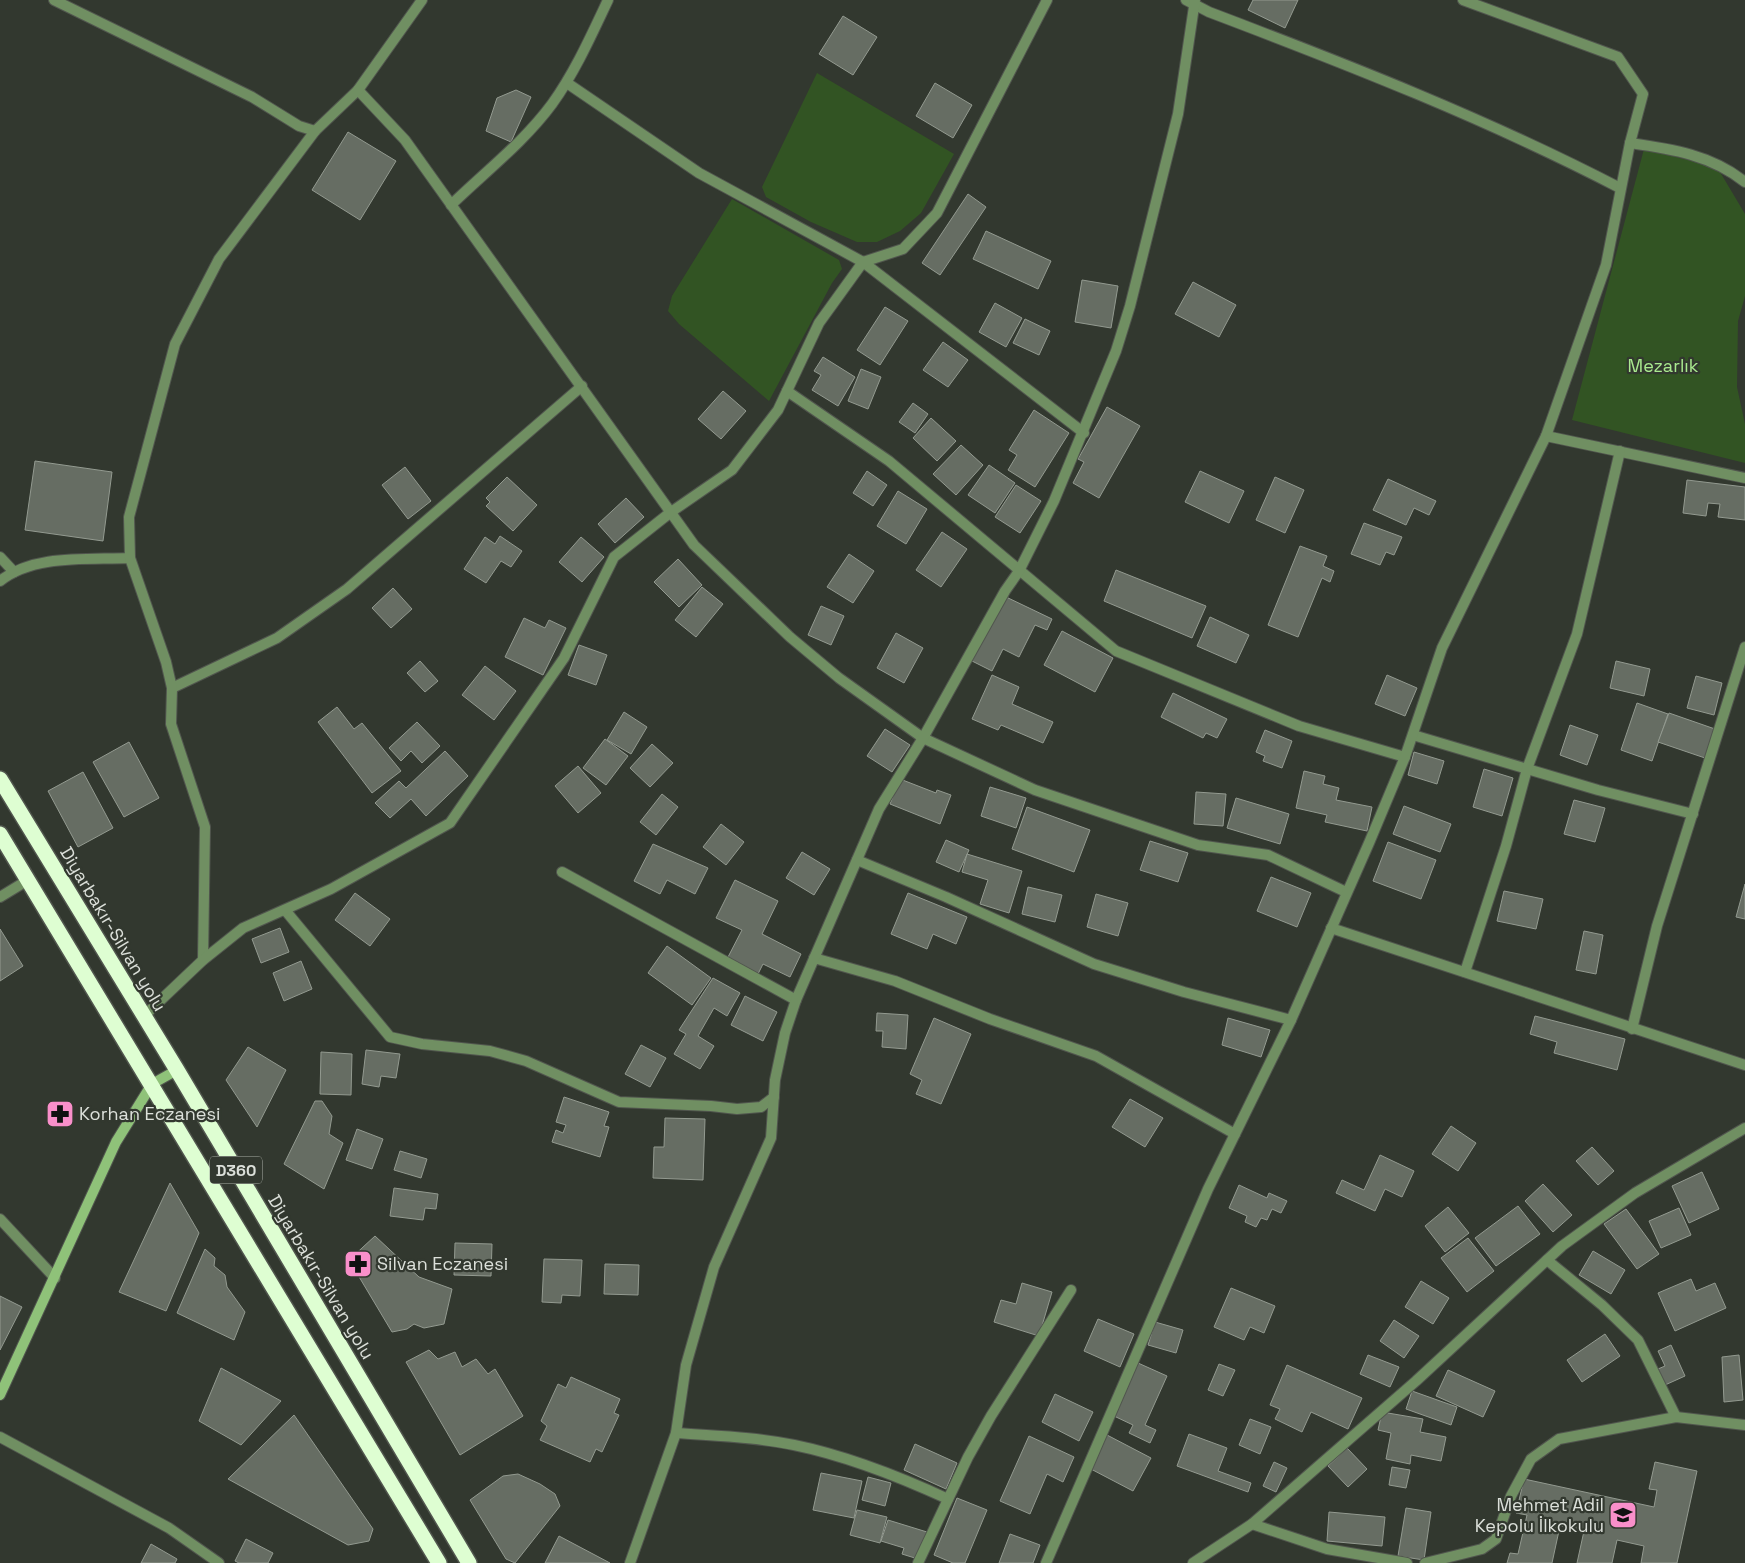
<svg xmlns="http://www.w3.org/2000/svg" width="1745" height="1563" viewBox="0 0 1745 1563" font-family="'Space Grotesk',sans-serif">
<rect width="100%" height="100%" fill="#32382f"/>
<g fill="#325423">
<path d="M817,73L954,154L921,213L900,231L877,242H857L811,222L766,197L762,187Z"/>
<path d="M1644,149L1717,167L1745,214V296L1738,321L1737,387L1745,424V463L1572,420Z"/>
<path d="M732,199L839,260L842,269L832,283L769,401L679,324L668,311L672,296Z"/>
</g>
<g fill="#666d63" stroke="#939a90">
<path d="M1253,0H1298L1285,28L1248,10Z"/>
<path d="M843,16L877,37L853,75L819,54Z"/>
<path d="M935,83L972,105L953,138L916,116Z"/>
<path d="M516,90L531,97L511,142L486,131L497,98Z"/>
<path d="M348,132L396,161L360,220L312,190Z"/>
<path d="M968,194L986,207L940,275L922,263Z"/>
<path d="M986,231L1051,261L1038,289L973,259Z"/>
<path d="M1082,280L1118,286L1111,328L1075,322Z"/>
<path d="M1193,282L1236,305L1219,337L1175,314Z"/>
<path d="M995,303L1022,318L1006,347L979,332Z"/>
<path d="M885,307L908,321L880,365L857,350Z"/>
<path d="M1025,319L1050,331L1039,355L1013,343Z"/>
<path d="M943,342L968,360L948,387L923,370Z"/>
<path d="M823,357L855,377L838,406L812,390L821,375L814,371Z"/>
<path d="M861,369L881,377L868,409L848,401Z"/>
<path d="M723,391L746,411L721,439L698,419Z"/>
<path d="M913,403L928,414L915,433L899,422Z"/>
<path d="M1107,407L1140,426L1099,498L1073,483L1084,462L1078,459Z"/>
<path d="M1034,410L1069,433L1035,487L1008,470L1017,455L1009,450Z"/>
<path d="M931,418L956,441L937,461L913,438Z"/>
<path d="M961,445L983,465L956,495L933,474Z"/>
<path d="M35,461L112,472L103,541L25,530Z"/>
<path d="M989,465L1015,483L995,513L968,495Z"/>
<path d="M405,467L431,501L408,519L382,485Z"/>
<path d="M867,471L887,485L873,506L853,493Z"/>
<path d="M1200,471L1244,491L1229,523L1185,502Z"/>
<path d="M507,477L537,505L513,531L486,506L490,502L486,498Z"/>
<path d="M1275,477L1304,490L1285,533L1256,520Z"/>
<path d="M1388,479L1436,501L1429,515L1414,508L1406,525L1373,510Z"/>
<path d="M1687,480L1745,487V520L1718,517L1720,504L1708,503L1706,516L1683,513Z"/>
<path d="M1016,485L1041,501L1020,533L995,517Z"/>
<path d="M898,491L927,509L906,544L877,526Z"/>
<path d="M626,498L644,517L615,543L598,524Z"/>
<path d="M1364,523L1402,537L1394,555L1386,552L1380,565L1351,554Z"/>
<path d="M942,532L967,549L941,587L916,570Z"/>
<path d="M500,536L522,551L511,567L501,561L486,583L464,569L485,537L495,544Z"/>
<path d="M581,537L604,557L582,582L559,562Z"/>
<path d="M1300,546L1327,556L1323,566L1334,571L1330,582L1322,578L1298,637L1268,625Z"/>
<path d="M849,554L874,571L853,603L827,587Z"/>
<path d="M678,559L702,585L679,607L654,582Z"/>
<path d="M1116,570L1206,606L1192,638L1104,601Z"/>
<path d="M702,587L723,604L696,637L675,620Z"/>
<path d="M393,588L412,609L391,628L372,608Z"/>
<path d="M1004,596L1052,619L1047,630L1035,625L1019,657L1003,649L992,671L972,661Z"/>
<path d="M821,606L844,616L831,645L808,635Z"/>
<path d="M1210,617L1249,635L1236,663L1197,646Z"/>
<path d="M524,618L545,628L549,620L566,628L543,675L505,657Z"/>
<path d="M1062,631L1113,658L1095,692L1044,665Z"/>
<path d="M896,633L923,648L904,683L877,668Z"/>
<path d="M579,645L607,655L596,685L568,675Z"/>
<path d="M420,661L438,681L425,692L407,673Z"/>
<path d="M1616,661L1650,669L1644,696L1610,688Z"/>
<path d="M485,666L516,691L494,720L462,695Z"/>
<path d="M992,675L1019,687L1012,704L1053,722L1043,743L1001,725L998,730L972,719Z"/>
<path d="M1387,675L1417,688L1405,716L1375,704Z"/>
<path d="M1696,676L1722,683L1714,715L1687,708Z"/>
<path d="M1173,693L1227,719L1217,738L1206,733L1203,738L1161,717Z"/>
<path d="M1637,703L1668,714L1652,761L1621,750Z"/>
<path d="M337,707L354,729L362,723L401,771L372,793L318,722Z"/>
<path d="M624,712L647,727L631,754L607,740Z"/>
<path d="M1669,713L1715,729L1705,758L1658,742Z"/>
<path d="M417,722L440,746L422,763L411,751L401,761L389,748Z"/>
<path d="M1570,725L1598,735L1587,765L1560,755Z"/>
<path d="M885,729L910,745L892,772L867,756Z"/>
<path d="M1265,730L1292,741L1282,768L1263,761L1265,756L1256,752Z"/>
<path d="M605,739L628,756L606,785L583,768Z"/>
<path d="M129,742L159,798L124,817L93,762Z"/>
<path d="M652,744L673,763L650,787L630,768Z"/>
<path d="M445,751L468,776L426,816L411,799L390,818L375,803L399,781L406,788Z"/>
<path d="M1414,752L1444,761L1437,784L1408,775Z"/>
<path d="M578,766L601,793L578,813L555,786Z"/>
<path d="M1484,769L1513,778L1502,816L1473,807Z"/>
<path d="M1304,771L1325,776L1323,784L1339,788L1336,800L1372,807L1367,831L1325,822L1327,815L1296,808Z"/>
<path d="M83,772L113,828L78,847L48,791Z"/>
<path d="M900,779L936,793L937,790L951,795L940,824L890,804Z"/>
<path d="M990,787L1026,798L1016,828L981,816Z"/>
<path d="M1196,792L1226,794L1223,826L1194,824Z"/>
<path d="M662,794L678,807L656,835L640,822Z"/>
<path d="M1236,798L1289,814L1280,844L1227,828Z"/>
<path d="M1574,800L1605,808L1595,842L1564,834Z"/>
<path d="M1404,806L1451,824L1440,852L1393,834Z"/>
<path d="M1027,807L1090,830L1074,872L1012,849Z"/>
<path d="M721,824L744,842L726,865L703,847Z"/>
<path d="M946,840L969,850L959,872L936,862Z"/>
<path d="M1150,841L1188,853L1178,882L1140,870Z"/>
<path d="M1388,842L1436,860L1421,899L1373,881Z"/>
<path d="M653,844L708,868L695,894L667,880L660,894L634,881Z"/>
<path d="M802,852L830,869L814,895L786,878Z"/>
<path d="M967,854L1022,871L1009,913L980,904L988,880L962,872Z"/>
<path d="M1271,877L1311,893L1297,927L1257,911Z"/>
<path d="M735,880L778,901L762,934L801,954L790,977L763,964L758,974L727,959L742,930L716,918Z"/>
<path d="M1745,884V919L1736,917Z"/>
<path d="M1028,887L1062,895L1055,922L1022,914Z"/>
<path d="M1504,891L1543,899L1536,929L1497,921Z"/>
<path d="M355,893L390,919L370,946L335,920Z"/>
<path d="M908,893L967,917L956,944L933,934L927,949L891,934Z"/>
<path d="M1096,894L1128,903L1118,936L1087,927Z"/>
<path d="M280,928L289,952L261,963L252,939Z"/>
<path d="M0,929L23,966L0,981Z"/>
<path d="M1584,931L1603,935L1596,974L1576,970Z"/>
<path d="M667,946L711,978L692,1005L648,973Z"/>
<path d="M301,961L312,989L284,1001L273,973Z"/>
<path d="M713,978L740,993L727,1016L714,1008L698,1036L714,1046L700,1069L674,1054L686,1034L679,1030Z"/>
<path d="M745,996L777,1012L763,1041L731,1025Z"/>
<path d="M877,1013L908,1015L906,1049L882,1047L883,1031H876Z"/>
<path d="M1535,1016L1625,1039L1617,1070L1554,1053L1557,1042L1530,1034Z"/>
<path d="M934,1018L971,1034L941,1104L916,1094L922,1080L910,1074Z"/>
<path d="M1228,1018L1270,1030L1261,1057L1222,1045Z"/>
<path d="M641,1045L666,1058L650,1087L625,1074Z"/>
<path d="M248,1047L286,1070L257,1127L226,1080Z"/>
<path d="M366,1050L400,1054L396,1078L381,1076L379,1087L362,1084Z"/>
<path d="M321,1052L352,1054L351,1095L320,1094Z"/>
<path d="M564,1097L609,1112L604,1126L609,1127L600,1157L552,1142L556,1130L563,1133L566,1125L556,1122Z"/>
<path d="M1130,1099L1163,1118L1145,1147L1112,1127Z"/>
<path d="M315,1101H322L332,1116L329,1134L343,1143L324,1189L284,1164Z"/>
<path d="M665,1118L705,1119L703,1180L653,1178L654,1147H664Z"/>
<path d="M1451,1126L1476,1143L1458,1171L1432,1154Z"/>
<path d="M357,1129L383,1139L372,1169L346,1160Z"/>
<path d="M1592,1147L1614,1171L1598,1185L1576,1161Z"/>
<path d="M400,1151L427,1159L421,1178L394,1170Z"/>
<path d="M1380,1155L1414,1171L1402,1197L1385,1189L1375,1211L1336,1193L1342,1180L1364,1190Z"/>
<path d="M1702,1172L1719,1209L1689,1223L1672,1186Z"/>
<path d="M170,1183L199,1233L166,1311L119,1292Z"/>
<path d="M1543,1184L1572,1215L1553,1232L1525,1201Z"/>
<path d="M1239,1185L1267,1198L1269,1193L1287,1201L1281,1213L1272,1209L1267,1220L1261,1218L1256,1227L1245,1222L1247,1216L1229,1208Z"/>
<path d="M394,1188L438,1194L436,1209L425,1208L423,1220L390,1216Z"/>
<path d="M1518,1206L1540,1234L1496,1266L1475,1238Z"/>
<path d="M1448,1207L1469,1233L1445,1252L1425,1226Z"/>
<path d="M1679,1208L1691,1235L1661,1248L1649,1221Z"/>
<path d="M1626,1209L1659,1254L1637,1269L1604,1224Z"/>
<path d="M375,1236L419,1277L452,1289L444,1324L424,1328L414,1324L407,1329L392,1332L349,1260Z"/>
<path d="M1468,1238L1494,1271L1467,1292L1441,1258Z"/>
<path d="M455,1243L492,1244L491,1276L454,1275Z"/>
<path d="M205,1249L215,1258L214,1266L225,1275L227,1287L245,1312L234,1340L177,1313Z"/>
<path d="M1593,1251L1625,1270L1611,1294L1579,1275Z"/>
<path d="M544,1259L582,1260L580,1296L562,1295L561,1303L542,1302Z"/>
<path d="M605,1264L639,1265L638,1295L604,1294Z"/>
<path d="M1691,1279L1696,1291L1715,1283L1726,1308L1675,1331L1658,1293Z"/>
<path d="M1421,1281L1449,1298L1433,1324L1405,1307Z"/>
<path d="M1022,1283L1052,1292L1039,1336L994,1322L1001,1300L1016,1304Z"/>
<path d="M1231,1288L1275,1306L1264,1333L1250,1327L1244,1340L1214,1327Z"/>
<path d="M0,1296L22,1307L0,1350Z"/>
<path d="M1098,1319L1134,1334L1120,1367L1084,1351Z"/>
<path d="M1394,1320L1419,1336L1404,1358L1380,1341Z"/>
<path d="M1155,1322L1183,1330L1176,1353L1148,1345Z"/>
<path d="M1605,1334L1620,1356L1582,1382L1567,1360Z"/>
<path d="M1671,1345L1685,1376L1665,1385L1658,1369L1665,1366L1658,1351Z"/>
<path d="M429,1350L438,1359L455,1352L462,1367L476,1359L488,1374L495,1369L523,1416L460,1455L406,1362Z"/>
<path d="M1368,1355L1399,1367L1390,1387L1360,1374Z"/>
<path d="M1739,1355L1743,1400L1724,1402L1722,1357Z"/>
<path d="M1138,1363L1167,1376L1145,1425L1156,1430L1150,1443L1129,1433L1133,1425L1114,1416Z"/>
<path d="M1219,1364L1235,1370L1223,1396L1208,1390Z"/>
<path d="M1287,1365L1362,1398L1348,1429L1311,1412L1302,1432L1275,1419L1280,1409L1270,1405Z"/>
<path d="M221,1368L281,1401L241,1445L199,1421Z"/>
<path d="M1448,1370L1495,1391L1483,1417L1436,1396Z"/>
<path d="M571,1377L620,1399L614,1413L619,1415L602,1452L596,1449L590,1462L540,1440L547,1426L541,1421L558,1384L566,1388Z"/>
<path d="M1412,1391L1457,1407L1451,1425L1406,1409Z"/>
<path d="M1055,1394L1093,1412L1079,1441L1042,1422Z"/>
<path d="M1382,1412L1423,1419L1420,1432L1446,1437L1441,1461L1411,1455L1410,1464L1386,1459L1391,1433L1378,1430Z"/>
<path d="M294,1415L373,1529L369,1541L348,1545L228,1479Z"/>
<path d="M1250,1419L1271,1427L1260,1454L1239,1445Z"/>
<path d="M1189,1434L1227,1448L1218,1471L1251,1483L1248,1492L1177,1466Z"/>
<path d="M1107,1435L1151,1458L1133,1491L1089,1468Z"/>
<path d="M1029,1436L1074,1457L1063,1482L1047,1474L1030,1514L1000,1501Z"/>
<path d="M915,1444L957,1463L946,1489L904,1470Z"/>
<path d="M1347,1448L1367,1469L1348,1487L1328,1466Z"/>
<path d="M1274,1462L1287,1468L1276,1492L1263,1486Z"/>
<path d="M1655,1462L1697,1471L1677,1563H1641L1644,1546L1617,1540L1612,1563H1577L1584,1531L1560,1526L1552,1563H1507L1510,1553L1518,1554L1527,1515L1516,1513L1524,1479L1654,1507L1657,1490L1649,1489Z"/>
<path d="M1392,1467L1410,1470L1406,1488L1389,1485Z"/>
<path d="M821,1473L862,1481L854,1518L813,1510Z"/>
<path d="M518,1474L540,1484L555,1494L560,1506L515,1563L506,1559L470,1500L503,1476Z"/>
<path d="M868,1477L891,1483L885,1506L862,1500Z"/>
<path d="M957,1498L987,1510L965,1563H953L934,1555Z"/>
<path d="M1406,1508L1431,1512L1424,1560L1398,1556Z"/>
<path d="M857,1510L887,1517L880,1543L850,1535Z"/>
<path d="M1329,1512L1385,1517L1382,1546L1327,1541Z"/>
<path d="M888,1520L927,1532L918,1559L902,1554L904,1548L881,1541Z"/>
<path d="M1010,1534L1040,1545L1033,1563H999Z"/>
<path d="M559,1536L610,1563H545Z"/>
<path d="M246,1539L273,1553L268,1563H239L235,1561Z"/>
<path d="M151,1544L177,1559L175,1563H141Z"/>
</g>
<g fill="none" stroke-linecap="round" stroke-linejoin="round">
<defs>
<g id="street">
<path d="M54,0L252,97L299,126L315,131"/>
<path d="M1186,0L1209,12C1349,65 1487,119 1620,188"/>
<path d="M1463,0L1618,57L1643,94L1630,143C1672,149 1711,155 1745,182"/>
<path d="M567,83L699,173L863,262L1084,433"/>
<path d="M358,90L405,140L694,545L790,637L839,678L923,738L1035,790L1198,845L1268,855L1346,892"/>
<path d="M451,205C485,172 524,142 552,104C575,72 591,36 608,0"/>
<path d="M787,391L889,461L1116,651L1299,726L1405,757"/>
<path d="M1546,436L1745,478"/>
<path d="M0,557L14,572"/>
<path d="M0,581C34,554 88,560 130,558"/>
<path d="M172,688L277,638L347,589L582,386"/>
<path d="M1413,735L1598,790L1693,814"/>
<path d="M857,860L946,897L1094,964L1184,992L1291,1020"/>
<path d="M562,872L796,1000"/>
<path d="M0,897L28,880"/>
<path d="M285,910L390,1037L422,1044L490,1051L526,1061L619,1102L711,1106L737,1109L761,1107L774,1097"/>
<path d="M1331,928L1745,1065"/>
<path d="M814,958L895,981L990,1019L1096,1056L1235,1134"/>
<path d="M203,960L205,827L171,724L172,688L166,662L130,558L129,517L175,344L219,259L315,131L358,90L422,0"/>
<path d="M1465,972L1506,846L1527,769L1577,634L1620,451"/>
<path d="M144,1016L203,960L243,928L331,889L450,823L564,658L614,557L671,512L732,470L778,410L819,323L863,262L903,249L937,213L1047,0"/>
<path d="M1632,1029L1657,926L1745,647"/>
<path d="M0,1219L55,1278"/>
<path d="M1547,1260L1602,1305L1638,1340L1676,1417"/>
<path d="M676,1433C715,1436 755,1437 794,1445C848,1456 898,1476 948,1499"/>
<path d="M0,1437L169,1528L219,1563"/>
<path d="M1252,1524L1327,1549L1407,1563"/>
<path d="M630,1563L676,1433L686,1365L714,1267L771,1138L775,1080L785,1033L796,1000L879,809L923,738L1005,591L1019,571L1054,501L1116,351L1130,306L1178,114L1195,0"/>
<path d="M918,1563L968,1457L991,1416L1071,1290"/>
<path d="M1046,1563L1208,1189L1291,1020L1369,843L1405,757L1442,648L1546,436L1606,265L1630,143"/>
<path d="M1193,1563L1252,1524L1416,1381L1562,1246L1635,1193L1745,1128"/>
<path d="M1425,1563L1482,1549L1496,1539L1511,1496L1531,1459L1559,1439L1676,1417L1745,1425"/>
</g>
<path id="secondary" d="M0,1395L116,1142L152,1084L177,1070"/>
<g id="highway">
<path d="M0,779L177,1070L469,1563"/>
<path d="M0,834L439,1563"/>
</g>
</defs>
<use href="#street" stroke="#51564e" stroke-width="12"/>
<use href="#secondary" stroke="#51564e" stroke-width="12"/>
<use href="#highway" stroke="#51564e" stroke-width="18"/>
<use href="#street" stroke="#708f62" stroke-width="10"/>
<use href="#secondary" stroke="#8fc279" stroke-width="10"/>
<use href="#highway" stroke="#defed2" stroke-width="15"/>
</g>
<defs>
<symbol id="pharmacy-square" viewBox="-11 -11 22 22"><rect x="-9" y="-9" width="18" height="18" rx="4" fill="#f98fca" stroke="#32382f"/><path d="M-2-6h4v4h4v4h-4v4h-4v-4h-4v-4h4Z" fill="#111"/></symbol>
<symbol id="school-square" viewBox="-11 -11 22 22"><rect x="-9" y="-9" width="18" height="18" rx="4" fill="#f98fca" stroke="#32382f"/><path d="M0-5L7-2L0 1L-7-2ZM-4 1L0 2.5L4 1V4Q0 6-4 4Z" fill="#111"/></symbol>
</defs>
<g fill-rule="evenodd">
<use href="#pharmacy-square" x="44" y="1098" width="32" height="32"/>
<use href="#pharmacy-square" x="342" y="1248" width="32" height="32"/>
<use href="#school-square" x="1607" y="1499" width="32" height="32"/>
</g>
<g text-anchor="middle" stroke-width="4.5" stroke-linejoin="round" paint-order="stroke">
<rect fill="#32382f" stroke="#a9aea7" stroke-width="1" x="210" y="1156.5" width="52" height="27" rx="4"/>
<g font-size="16" font-weight="bold" fill="#dce0da">
<text x="236" y="1176">D360</text>
</g>
<g font-size="18" fill="#aaea8f" stroke="#32382f">
<text x="1663" y="372">Mezarlık</text>
</g>
<g font-size="18" fill="#dce0da" stroke="#32382f">
<text transform="translate(113 929) rotate(59)" y="6">Diyarbakır-Silvan yolu</text>
<text transform="translate(321 1277) rotate(59)" y="6">Diyarbakır-Silvan yolu</text>
</g>
<g font-size="18" fill="#dce0da" stroke="#32382f" text-anchor="start">
<text x="79" y="1120">Korhan Eczanesi</text>
<text x="377" y="1270">Silvan Eczanesi</text>
<text x="1604" y="1511" text-anchor="end">Mehmet Adil<tspan x="1604" dy="21">Kepolu İlkokulu</tspan></text>
</g>
</g>
</svg>
